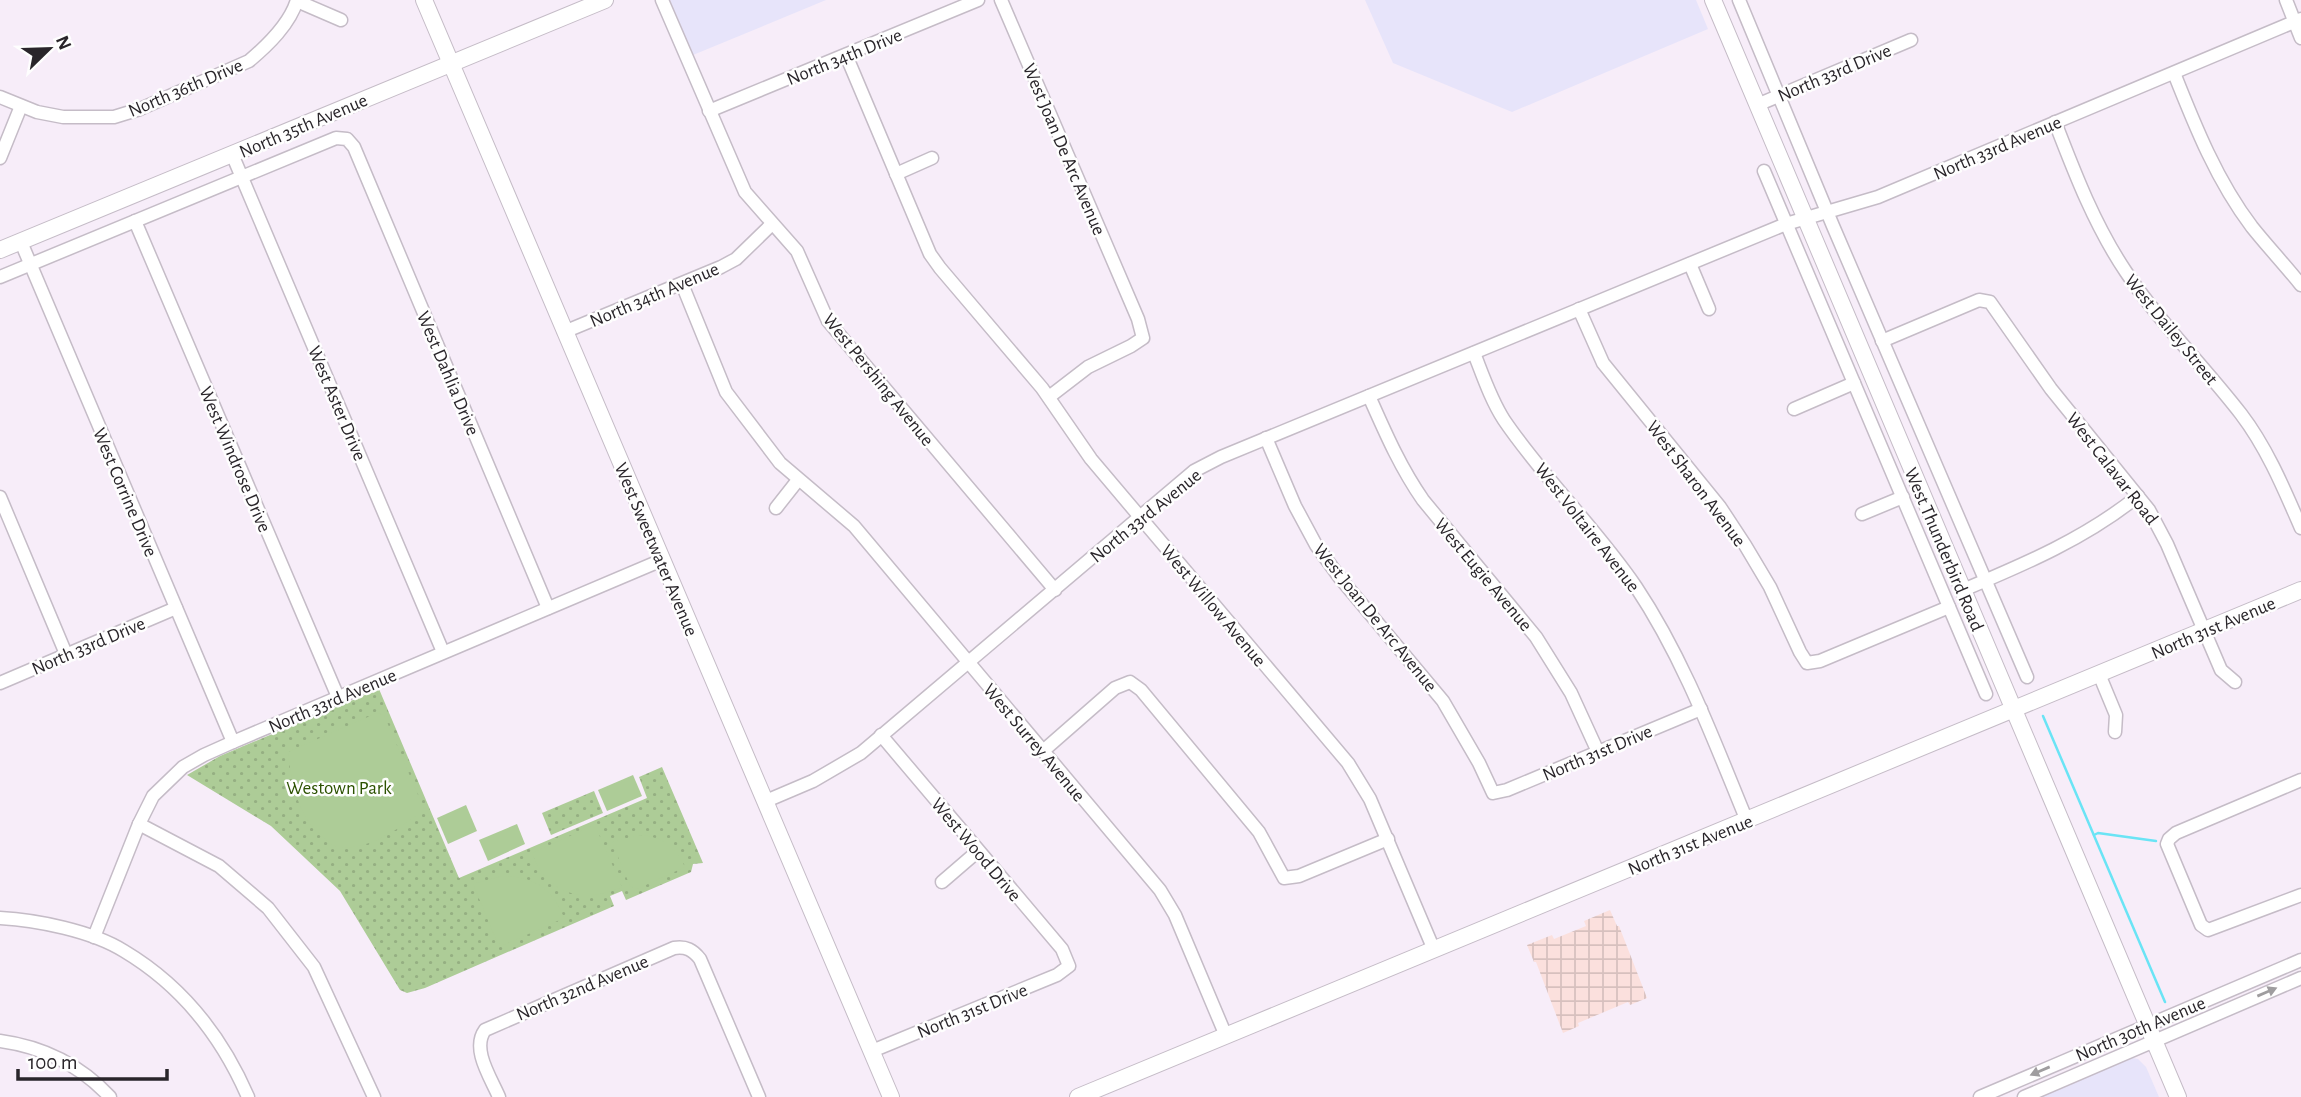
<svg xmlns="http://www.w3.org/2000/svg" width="2301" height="1097" viewBox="0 0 2301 1097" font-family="'Alegreya Sans',sans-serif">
<defs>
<pattern id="industrial-grid" width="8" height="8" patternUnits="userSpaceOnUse" patternTransform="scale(1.75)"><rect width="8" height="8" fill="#fbe0dd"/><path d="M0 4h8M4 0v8" fill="none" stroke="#d7c0be"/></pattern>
<pattern id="grass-dots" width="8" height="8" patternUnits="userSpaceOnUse" patternTransform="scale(1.75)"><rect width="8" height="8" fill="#adcc97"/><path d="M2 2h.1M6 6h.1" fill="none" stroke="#95af82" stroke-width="1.8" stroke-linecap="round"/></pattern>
</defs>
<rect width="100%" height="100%" fill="#f7edf9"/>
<g fill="#e7e4fa">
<path d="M670,0H826L693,55Z"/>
<path d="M1365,0H1696L1708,29L1512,112L1393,63Z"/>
<path d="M2133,1058L2138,1059L2146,1067L2159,1097H2037Z"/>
</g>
<path fill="url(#industrial-grid)" d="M1610,910L1617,926H1619L1647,998L1630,1005L1628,1002L1578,1023L1579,1026L1563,1033L1536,962H1534L1527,945L1552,935L1554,939L1586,926L1584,921Z"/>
<g fill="url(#grass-dots)">
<path d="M379,689L459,878L647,798L639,777L662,767L703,863L693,864L691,872L626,900L622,891L610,896L614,906L425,988L407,993L400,990L340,891L271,826L187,775L220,756Z"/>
<path d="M594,791L603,813L551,835L542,813Z"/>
</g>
<g fill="#adcc97">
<path d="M377,713L384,715L424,809C404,826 365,854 335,846C331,845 326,839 322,836C298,816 291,782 288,752Z"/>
<path d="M633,775L642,796L607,811L598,790Z"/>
<path d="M466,805L477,831L448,844L437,818Z"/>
<path d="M517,824L525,844L488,861L479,840Z"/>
<path d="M592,826L597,830L622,887C583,904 547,895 532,853Z"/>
<path d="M640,835C663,837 675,846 685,867L637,889L630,886L612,842Z"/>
<path d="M502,876C533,876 553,888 564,918L504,945L497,942L473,884Z"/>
</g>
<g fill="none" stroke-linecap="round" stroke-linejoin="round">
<g stroke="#6ae4f5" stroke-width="2.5">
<path d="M2043,716L2165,1002"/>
<path d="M2094,835L2098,833L2156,841"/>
</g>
<defs>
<g id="street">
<path d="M662,0L745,192L797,251L828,321L1055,590"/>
<path d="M1001,0L1138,319L1143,338L1131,346L1088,367L1049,397"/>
<path d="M1739,0L1833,226L2027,677"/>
<path d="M2286,0L2301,38"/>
<path d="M297,1L341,20"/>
<path d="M846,55L930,254L940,268L1042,388L1091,459L1348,763L1370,799L1434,950"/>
<path d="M2174,73C2195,126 2217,181 2252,227C2268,247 2285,265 2301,285"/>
<path d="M0,97L37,112L63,117H114L140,109L249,61C268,45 290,24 297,0"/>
<path d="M1757,105L1911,40"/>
<path d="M709,111L978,0"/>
<path d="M2055,122C2075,174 2095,226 2126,272C2160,323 2204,366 2241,414C2267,448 2284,489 2301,528"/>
<path d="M232,154L443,652"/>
<path d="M0,158L21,106"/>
<path d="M1764,171L1986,694"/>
<path d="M896,174L932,158"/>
<path d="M135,221L338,697"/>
<path d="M21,242L233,742"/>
<path d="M1690,264L1709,309"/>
<path d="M0,277L336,138L347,139L354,147L548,608"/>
<path d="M682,284L726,392L780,463L854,526L1160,890L1175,915L1226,1036"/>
<path d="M1579,309L1603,363L1720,507L1745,545L1770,587L1800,652L1807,663L1820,661L1949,607"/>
<path d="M564,332L721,267L736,259L772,224"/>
<path d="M1882,341L1979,300L1990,302L2051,389L2149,510L2167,544L2221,670L2235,682"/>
<path d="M1474,353C1483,376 1491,400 1504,420C1544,479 1596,528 1636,587C1684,659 1714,741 1747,821"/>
<path d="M1369,396C1385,432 1400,467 1423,500L1536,637L1571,693L1598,752"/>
<path d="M1794,409L1854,383"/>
<path d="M1266,438L1295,506L1316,545L1340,578L1443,701L1479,763L1493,793L1507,790L1701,709"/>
<path d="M0,497L66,654"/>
<path d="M776,508L798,480"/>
<path d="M1862,514L1903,497"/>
<path d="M1963,590C2025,564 2086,538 2138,496"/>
<path d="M2099,674L2116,715L2115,732"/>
<path d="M0,683L176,608"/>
<path d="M1043,751L1115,688L1130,682L1141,690L1259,832L1284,878L1299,876L1388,839"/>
<path d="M2301,780L2176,833L2169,839L2167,844L2201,925L2208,930L2301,895"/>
<path d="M766,801L813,781L861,753L1194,471L1221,457L1786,224L1878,197L2301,19"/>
<path d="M139,824L219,866L268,908L314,967L374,1097"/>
<path d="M942,882L978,851"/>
<path d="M0,918C37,920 92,931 124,951C181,985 222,1037 248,1097"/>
<path d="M94,937L139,824L153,796L183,767L204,755L233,742L662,560"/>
<path d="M0,1041C44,1047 80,1065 110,1097"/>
<path d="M872,1051L1057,975L1069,966L1062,949L881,735"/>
<path d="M499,1097C491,1078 471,1049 485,1030L674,948C686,946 693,950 700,959L759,1097"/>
<path d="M1980,1097L2301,960"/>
<path d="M2024,1097L2301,978"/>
</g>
<g id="secondary">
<path d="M424,0L891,1097"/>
<path d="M1713,0L2178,1097"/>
<path d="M0,250L605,0"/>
<path d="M1078,1097L2301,590"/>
</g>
</defs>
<use href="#street" stroke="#c5bcc7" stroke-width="15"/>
<use href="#secondary" stroke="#c5bcc7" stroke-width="18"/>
<use href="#street" stroke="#fff" stroke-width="12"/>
<use href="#secondary" stroke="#fff" stroke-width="16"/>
</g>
<defs><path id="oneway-solid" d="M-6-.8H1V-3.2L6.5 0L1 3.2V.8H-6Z" transform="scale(1.75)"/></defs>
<g fill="#9f9d9f">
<use href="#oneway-solid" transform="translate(2267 992) rotate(-23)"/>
<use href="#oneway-solid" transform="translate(2040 1071) rotate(157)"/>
</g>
<g text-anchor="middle" stroke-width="5" stroke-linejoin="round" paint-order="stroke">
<g font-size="19" fill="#29252a" stroke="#fefefe">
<text transform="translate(844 56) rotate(-22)" y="7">North 34th Drive</text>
<text transform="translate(1834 72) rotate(-23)" y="7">North 33rd Drive</text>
<text transform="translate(185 87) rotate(-23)" y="7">North 36th Drive</text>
<text transform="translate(303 125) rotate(-23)" y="7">North 35th Avenue</text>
<text transform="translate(1997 147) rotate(-23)" y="7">North 33rd Avenue</text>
<text transform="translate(1065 149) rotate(67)" y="7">West Joan De Arc Avenue</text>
<text transform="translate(654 294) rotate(-23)" y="7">North 34th Avenue</text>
<text transform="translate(2172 329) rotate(51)" y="7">West Dailey Street</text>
<text transform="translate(449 373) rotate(67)" y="7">West Dahlia Drive</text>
<text transform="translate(879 379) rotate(51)" y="7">West Pershing Avenue</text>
<text transform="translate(338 403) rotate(67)" y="7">West Aster Drive</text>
<text transform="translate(236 459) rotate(67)" y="7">West Windrose Drive</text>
<text transform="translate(2113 468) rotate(52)" y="7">West Calavar Road</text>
<text transform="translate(1697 483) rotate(53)" y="7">West Sharon Avenue</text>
<text transform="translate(126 492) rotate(67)" y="7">West Corrine Drive</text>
<text transform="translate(1145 515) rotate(-39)" y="7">North 33rd Avenue</text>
<text transform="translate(1588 527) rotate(52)" y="7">West Voltaire Avenue</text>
<text transform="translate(657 549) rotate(67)" y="7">West Sweetwater Avenue</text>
<text transform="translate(1945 549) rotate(67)" y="7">West Thunderbird Road</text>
<text transform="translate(1484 574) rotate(50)" y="7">West Eugie Avenue</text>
<text transform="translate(1214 605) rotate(50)" y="7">West Willow Avenue</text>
<text transform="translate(1376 617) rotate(51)" y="7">West Joan De Arc Avenue</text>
<text transform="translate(2213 627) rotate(-23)" y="7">North 31st Avenue</text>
<text transform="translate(88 645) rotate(-23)" y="7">North 33rd Drive</text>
<text transform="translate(332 700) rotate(-23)" y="7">North 33rd Avenue</text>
<text transform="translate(1035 742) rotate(50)" y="7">West Surrey Avenue</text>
<text transform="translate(1597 752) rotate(-23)" y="7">North 31st Drive</text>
<text transform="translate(1690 844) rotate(-22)" y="7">North 31st Avenue</text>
<text transform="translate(977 849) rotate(50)" y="7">West Wood Drive</text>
<text transform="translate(582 987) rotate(-23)" y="7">North 32nd Avenue</text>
<text transform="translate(972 1010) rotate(-22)" y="7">North 31st Drive</text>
<text transform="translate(2140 1028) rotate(-23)" y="7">North 30th Avenue</text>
</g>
<g font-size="19" fill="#2c5100" stroke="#fefefe">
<text x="339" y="794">Westown Park</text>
</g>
</g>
<g transform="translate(49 49) rotate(67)" stroke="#fefefe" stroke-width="5" paint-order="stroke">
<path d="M0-5L12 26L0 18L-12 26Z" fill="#29252a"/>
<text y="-10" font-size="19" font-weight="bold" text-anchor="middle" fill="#29252a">N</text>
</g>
<path d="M18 1069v10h149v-10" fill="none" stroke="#29252a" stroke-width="3.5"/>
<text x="28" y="1069" font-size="21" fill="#29252a" stroke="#fefefe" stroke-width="5" paint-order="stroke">100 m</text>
</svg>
